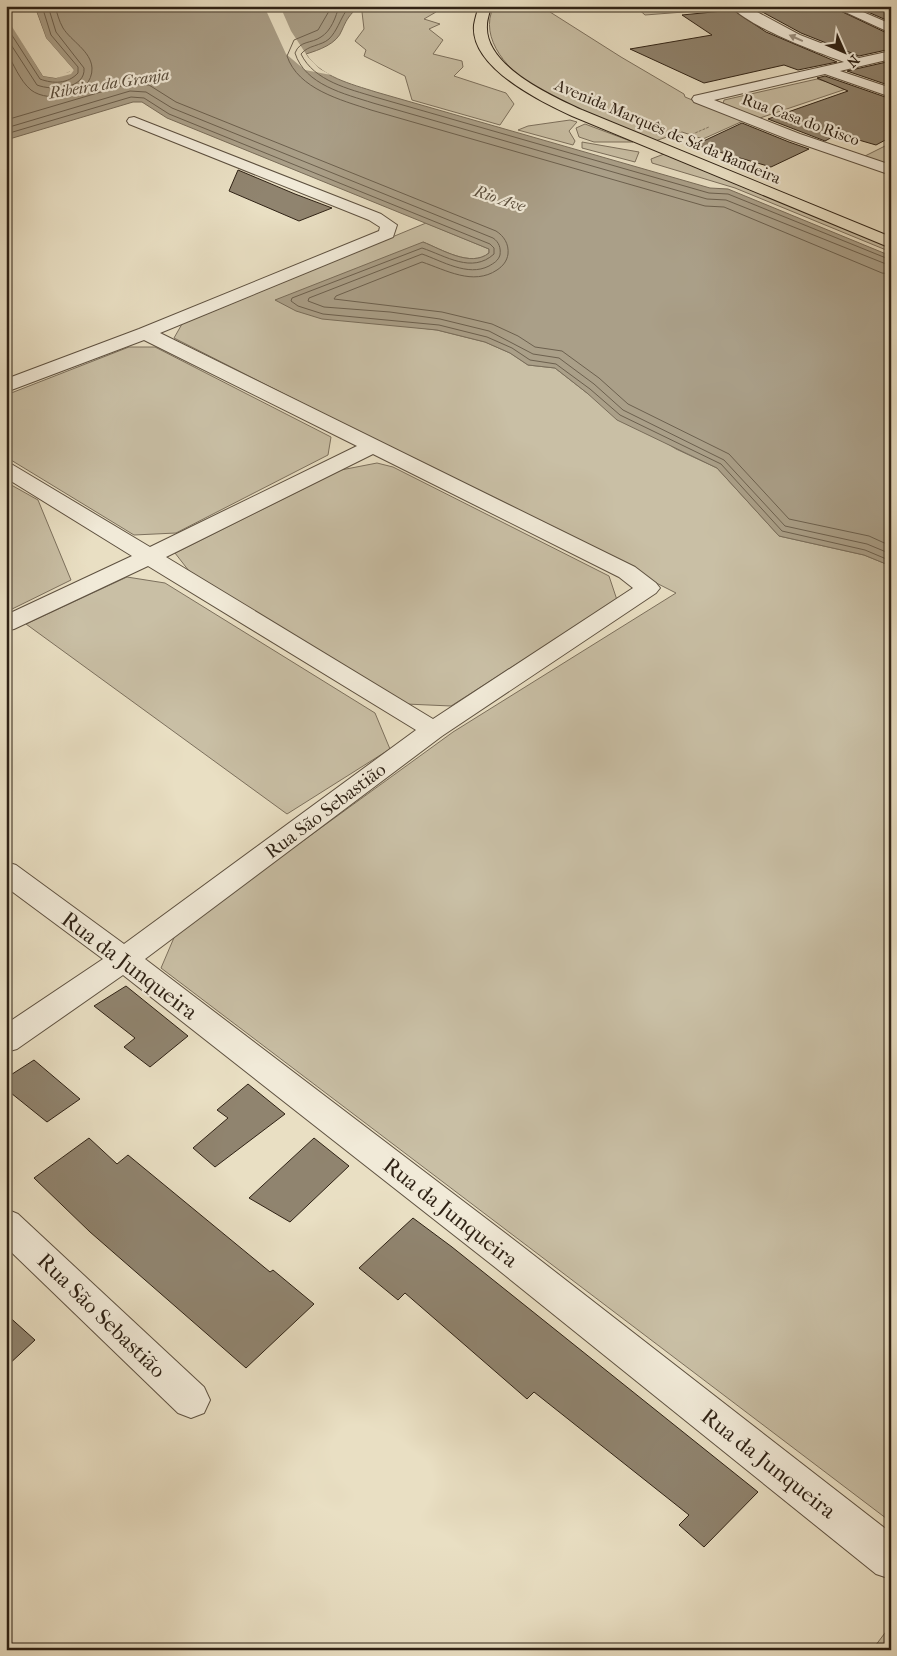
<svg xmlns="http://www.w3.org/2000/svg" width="897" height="1656" viewBox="0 0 897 1656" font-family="'IM FELL French Canon',serif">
<rect width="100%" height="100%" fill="#e9dfc3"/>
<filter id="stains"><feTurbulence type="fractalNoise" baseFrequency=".004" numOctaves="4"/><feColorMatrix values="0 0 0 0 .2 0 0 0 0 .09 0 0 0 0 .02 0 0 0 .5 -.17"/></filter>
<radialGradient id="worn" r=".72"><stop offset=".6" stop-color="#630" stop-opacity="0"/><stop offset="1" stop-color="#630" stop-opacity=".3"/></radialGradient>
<g fill="#c9bfa5" stroke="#7c705d">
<path d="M371,6H429L436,12L424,19L440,24L429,29L443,40L433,54L462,61L463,67L454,76L506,93L514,104L500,125L412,100L405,76L364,56L366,50L355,41L364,29L362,12Z"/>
<path d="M494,6H571L550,12L621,57L684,94L685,97L743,121L703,139L682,132L655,141C616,124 575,110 538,89C511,74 477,39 494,6Z"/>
<path d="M635,6H718L722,9L645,15Z"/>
<path d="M817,79L849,88L757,119L723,104L724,100Z"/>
<path d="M570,120L577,122L569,131L575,141L573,145L518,130L528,126Z"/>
<path d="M585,124L633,142H594L579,137L576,128Z"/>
<path d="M582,142L639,152L635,162L582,148Z"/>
<path d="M891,143V167L863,157Z"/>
<path d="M664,154L891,248V252L735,188L652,163L651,159Z"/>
<path d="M426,223L489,249V253C471,268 441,249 423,242L389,324L437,330L485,342L510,353L528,365L555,368L587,393L676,449L717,468L779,536L864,555L891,566V1522L161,968L176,933L453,732L676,593L174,338L182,324Z"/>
<path d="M129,347H155L331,437L328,455L176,533L134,535L6,457V395Z"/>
<path d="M377,463L393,467L609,576L617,600L451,706L406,704L189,571L175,553L341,470Z"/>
<path d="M6,482L38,500L71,580L6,612Z"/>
<path d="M127,577L165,583L375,713L390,749L287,814L26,624Z"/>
<path d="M891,1625V1650H872Z"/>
</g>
<path fill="#aa9f88" stroke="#796d5a" d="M37,6H342L355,10C348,17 346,21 342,30C337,44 319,50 306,54C321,77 351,84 376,92L710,188L728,189L891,256V566L864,555L779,536L717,468L617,420L587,393L555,368L528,365L510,353L485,342L437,330L322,319L296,311L275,300L423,242C441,249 471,268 489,253V249L167,118L142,102H133L6,140V9L10,10V22L43,76L56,78L74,70L46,38L36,10Z"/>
<g fill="#e9dfc3">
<path d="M34,6H37L36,11L46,38L74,70L71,74L56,78L43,76L9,22L11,7L13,10L12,21L45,73L56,75L69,72L71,70L44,39L34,11Z"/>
<path d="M264,6H280L291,31L308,57L320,69L331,75L305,70L286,54Z"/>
</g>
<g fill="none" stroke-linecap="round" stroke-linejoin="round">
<g stroke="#6c604e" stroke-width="1">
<path d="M332,6L318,30L294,40L287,56C298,89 341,100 371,110L705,206L724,207L882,273L891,274"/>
<path d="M339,6C336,17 331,31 321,37C311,44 300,40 295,53C305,85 345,94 373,103L707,199L726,200L891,266"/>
<path d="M346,6V11C340,20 337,31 329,39C321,46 308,45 301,54C314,81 349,89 375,97L709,193L728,194L891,260"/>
<path d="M6,26L40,79C53,84 68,84 78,73V67L51,35L42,6"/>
<path d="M6,37L37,85C52,91 86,89 84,68L56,32L48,6"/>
<path d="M6,51C13,63 20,81 31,90C49,104 93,96 92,68C91,51 71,41 63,28C59,21 57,13 55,6"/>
<path d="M6,120L128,84L149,85L176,102L496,231C504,236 509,244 508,254C507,261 503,266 497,270C473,286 446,270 422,262L336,296L334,299L442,312L492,324L518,336L535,347L562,351L599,378L628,404L729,454L789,519L869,536L891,546"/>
<path d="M6,128L130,91L146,92L172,108L493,238C499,242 501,248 500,255C498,261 494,263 489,266C468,277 442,261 422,254L309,298L308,301L324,307L390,312L440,319L489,331L533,354L559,358L594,384L623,410L724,460L785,526L867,544L891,554"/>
<path d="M6,134L131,97L144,98L169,114L490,244L494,248V254C472,274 446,256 422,248L292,298L291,301L298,306L323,314L439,325L487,337L512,348L530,360L556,364L590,389L620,415L721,464L782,531L865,550L891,561"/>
</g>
</g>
<g fill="#90846f" stroke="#2f2215">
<path d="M779,6H830L891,35V49L859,56L801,33L755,8Z"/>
<path d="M854,6H891V22Z"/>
<path d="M733,10L766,32L837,62L798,70L784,65L704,83L630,49L712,35L682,15Z"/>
<path d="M891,61V86L847,71Z"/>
<path d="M825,76L891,99V137L876,145L838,134L825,141L768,119L848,91L817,78Z"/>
<path d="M742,123L789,142L809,149L771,167L695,145Z"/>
<path d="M238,170L295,194L332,208L299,221L229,191Z"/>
<path d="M126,986L188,1036L150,1067L124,1047L135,1038L94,1006Z"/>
<path d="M34,1060L80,1099L47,1122L6,1089V1078Z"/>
<path d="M248,1084L285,1114L215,1167L193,1148L228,1118L217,1110Z"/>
<path d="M89,1138L117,1164L128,1155L270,1272L273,1270L314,1304L246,1368L90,1232L34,1178Z"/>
<path d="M314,1138L349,1166L290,1222L249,1198Z"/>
<path d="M413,1218L452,1247L758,1492L704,1547L679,1525L689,1515L534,1392L527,1399L405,1293L398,1300L359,1268Z"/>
<path d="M6,1314L35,1340L6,1367Z"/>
</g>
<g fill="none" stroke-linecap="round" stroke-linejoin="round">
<defs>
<g id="minor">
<path d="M731,6H746L800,35L859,58L891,51V59L840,71L891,88V97L825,74L714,100L800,134L891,165V175L790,140L694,102L692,99L694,96L844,62C816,52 749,27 731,6Z"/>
<path d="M832,6H849L891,24V33Z"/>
<path d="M134,117L381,214L397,225L393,237L160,333L635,567L656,583L660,588L656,593L442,736L145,959L522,1246L891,1533V1579L876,1574L496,1268L123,975L17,1049L6,1052V1024L103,959L6,887V862L16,865L124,944L416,730L148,566L14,629L6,631V615L132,556L6,478V463L13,465L150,547L357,446L144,340L6,392V379L139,329L379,231L380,227L369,220L129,124L127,121L129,118ZM373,454L619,577L633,588L433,719L166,557Z"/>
<path d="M6,1209L18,1214L204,1387L210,1400L204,1413L191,1418L178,1413L6,1247Z"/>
</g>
<path id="major" d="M479,6H491C490,12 487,19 487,25C484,66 552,96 582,110L891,237V248L572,116C541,102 470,67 474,25C475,19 477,12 479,6Z"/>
</defs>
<use href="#minor" stroke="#5e5140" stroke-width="2"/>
<use href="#major" stroke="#2f2215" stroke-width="2"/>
<path stroke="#2f2215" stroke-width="1" stroke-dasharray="0.5 1" stroke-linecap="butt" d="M688,136L709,127"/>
<use href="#minor" fill="#f1ead8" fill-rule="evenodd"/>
<use href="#major" fill="#e9dfc3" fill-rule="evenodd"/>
</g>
<defs><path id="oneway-solid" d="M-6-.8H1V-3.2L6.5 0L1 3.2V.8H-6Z" transform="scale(1.25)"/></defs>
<use fill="#9a9080" href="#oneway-solid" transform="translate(796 38) rotate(-156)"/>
<g text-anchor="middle" stroke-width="4.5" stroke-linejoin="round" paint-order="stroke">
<g font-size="16" font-style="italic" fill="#5a4e3d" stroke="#f1ead8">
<text transform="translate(109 83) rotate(-9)" y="6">Ribeira da Granja</text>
<text transform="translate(500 198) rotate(18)" y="6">Rio Ave</text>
</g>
<g font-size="16" fill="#2f2215" stroke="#f1ead8">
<text transform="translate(801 119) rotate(20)" y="6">Rua Casa do Risco</text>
<text transform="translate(668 131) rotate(23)" y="6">Avenida Marquês de Sá da Bandeira</text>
</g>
<g font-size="19" fill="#2f2215" stroke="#f1ead8">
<text transform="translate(325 810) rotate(-37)" y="7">Rua São Sebastião</text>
</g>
<g font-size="22" fill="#2f2215" stroke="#f1ead8">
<text transform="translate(130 965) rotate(37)" y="8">Rua da Junqueira</text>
<text transform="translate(451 1212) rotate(38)" y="8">Rua da Junqueira</text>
<text transform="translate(102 1315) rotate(44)" y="8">Rua São Sebastião</text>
<text transform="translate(769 1463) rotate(38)" y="8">Rua da Junqueira</text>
</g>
</g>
<rect width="897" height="1656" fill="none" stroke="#e9dfc3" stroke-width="25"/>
<rect x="8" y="8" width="882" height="1641" fill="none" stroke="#2f2215" stroke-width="2.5"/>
<rect x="12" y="12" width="872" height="1631" fill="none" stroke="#2f2215"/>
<g transform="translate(844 52) rotate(135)" stroke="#f1ead8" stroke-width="4" paint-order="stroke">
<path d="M0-4L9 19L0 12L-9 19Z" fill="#2f2215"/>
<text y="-8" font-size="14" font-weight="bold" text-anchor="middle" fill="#2f2215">N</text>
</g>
<rect width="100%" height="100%" filter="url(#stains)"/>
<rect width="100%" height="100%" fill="url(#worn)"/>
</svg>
